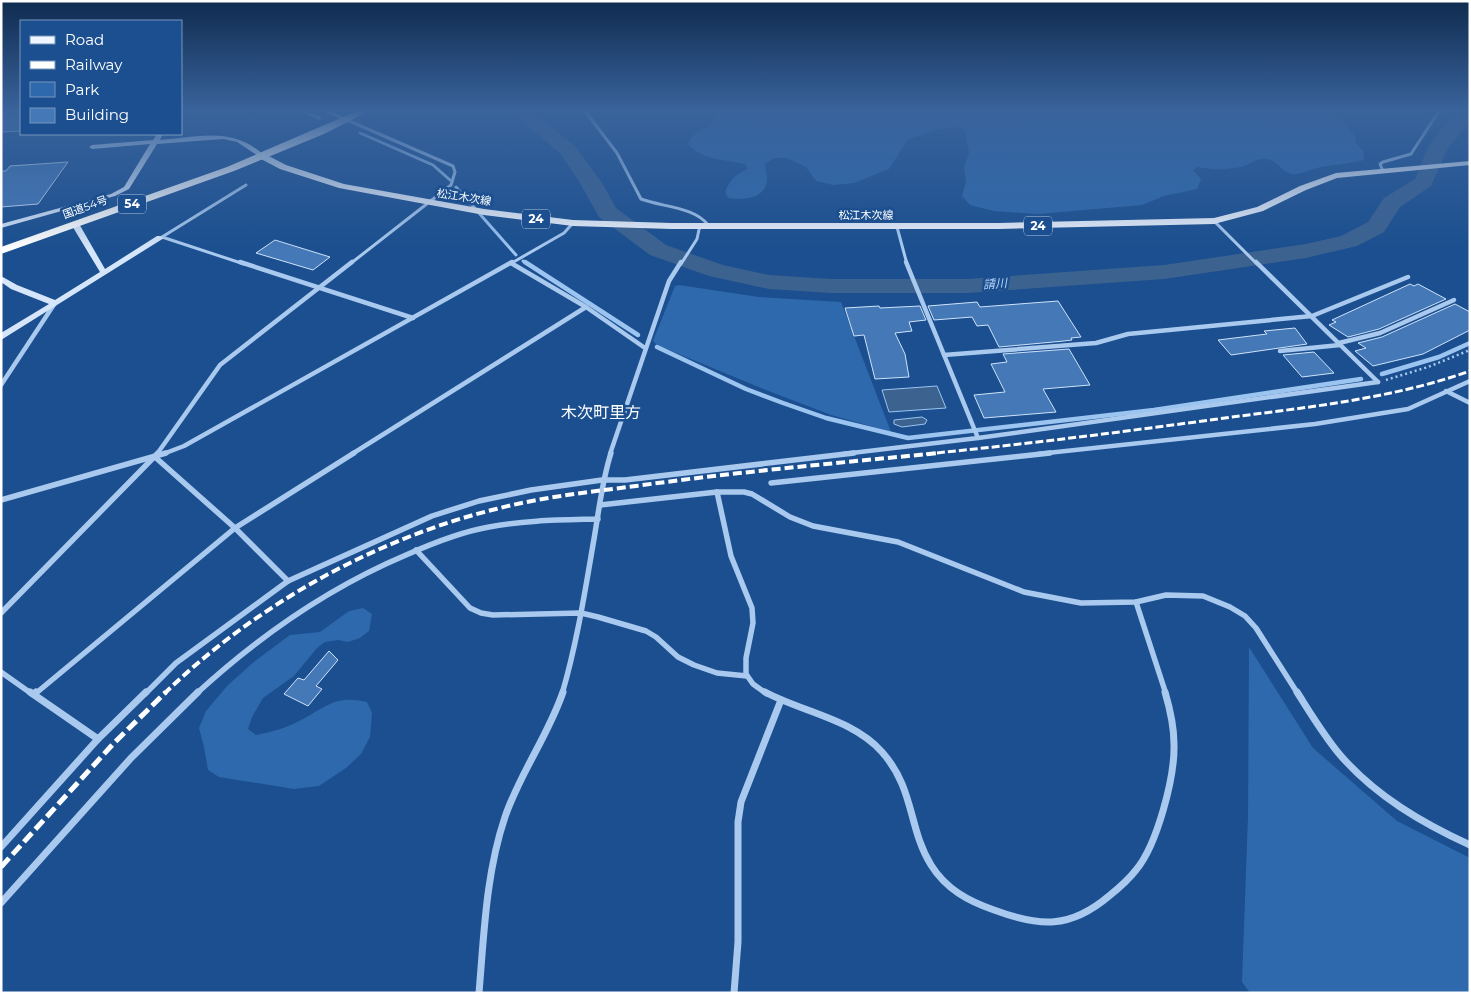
<svg xmlns="http://www.w3.org/2000/svg" width="1471" height="994" viewBox="0 0 1471 994" font-family="Montserrat,'Noto Sans JP',sans-serif">
<rect width="100%" height="100%" fill="#1b4f8f"/>
<g fill="#2e69ad">
<path d="M710,111H1332L1356,136L1355,142L1363,151L1364,160C1346,165 1328,164 1310,170C1304,172 1298,175 1292,174C1281,172 1278,160 1266,159C1257,158 1252,163 1244,166C1230,170 1213,170 1198,167L1193,170L1201,179L1197,189L1164,196L1142,205L1038,214L994,211L970,205L962,196L966,182L964,168L969,153L965,130L955,127L939,129L908,139L889,169L854,183L833,185L816,181L806,167L787,158H774L765,164C765,169 767,175 767,180C765,200 742,200 728,198L725,192C730,180 735,174 748,169L745,164C725,159 703,161 688,144C690,141 692,136 695,134C703,127 715,127 716,114Z"/>
<path d="M679,285L759,297L841,302L891,432L831,415L766,390L657,345L653,341L675,286Z"/>
<path d="M363,608L372,614L369,631L360,638L348,642L338,640L325,642L317,648L294,676L263,698L252,717L248,729L256,735C271,732 287,728 301,720C328,706 335,695 367,702L372,713L370,737L361,754L346,768L319,786L294,789L219,777L208,770L204,747L199,728L206,711L228,685L255,661L290,635L320,632L349,611Z"/>
<path d="M1249,647L1313,748L1397,821L1470,858V993H1250L1242,982L1248,816Z"/>
</g>
<g fill="#3c6290" stroke="#9cc4f0">
<path d="M937,386L946,408L889,412L882,390Z"/>
<path d="M922,417L927,420L925,424L902,427L894,424V420Z"/>
</g>
<g fill="none" stroke-linecap="round" stroke-linejoin="round">
<g stroke="#9cc4f0" stroke-width="3">
<path d="M302,111L320,118"/>
<path d="M360,133L433,165L450,180"/>
<path d="M456,187L516,255"/>
<path d="M523,261L527,264"/>
</g>
<g stroke="#9cc4f0" stroke-width="4.5">
<path d="M525,262L638,335"/>
<path d="M657,347L746,389L783,403L826,418L908,438L1154,410L1361,379"/>
<path d="M1382,374L1439,357L1470,343"/>
</g>
<path fill="#3c6290" fill-rule="evenodd" d="M510,111H531L575,146L602,183L616,208L666,245L723,265L769,275L831,279H967L1164,265L1306,244L1341,236L1368,222L1384,198L1415,179L1428,147L1446,123L1459,111H1470V122L1448,148L1431,186L1400,207L1384,232L1357,246L1306,258L1164,279L967,293H831L769,289L709,276L650,255L599,217L580,183L561,154Z"/>
</g>
<g fill="#4478b7" stroke="#cfe3fa">
<path d="M7,111H21V131L1,132V118Z"/>
<path d="M68,162L38,204L1,207V171H6L10,166Z"/>
<path d="M275,240L330,257L313,270L256,253Z"/>
<path d="M1410,284L1414,286L1418,284L1446,299L1379,329L1348,337L1329,325L1336,322L1332,320Z"/>
<path d="M1058,301L1081,337L1071,338L1072,340L1064,341L999,347L988,325L977,326L972,317L934,320L928,306L977,302L980,307Z"/>
<path d="M1455,304L1470,312V330L1423,354L1373,366L1355,351L1366,348L1358,343L1382,337Z"/>
<path d="M879,306L880,308L920,306L926,320L909,322L912,331L895,333L905,354L909,377L875,379L864,335L854,336L845,308Z"/>
<path d="M1295,328L1307,344L1231,355L1218,340L1267,334L1264,331Z"/>
<path d="M1069,349L1090,385L1043,389L1056,412L984,418L974,395L1005,392L991,364L1007,362L1003,354Z"/>
<path d="M1314,352L1334,373L1302,377L1283,355Z"/>
<path d="M329,651L338,660L316,686L322,689L308,706L284,694L298,678L304,680Z"/>
</g>
<g fill="none" stroke-linecap="round" stroke-linejoin="round">
<path stroke="#a9c9ee" stroke-width="2.5" stroke-dasharray="2 3" stroke-linecap="butt" d="M1386,380L1428,367L1470,350"/>
<g stroke="#a9c9ee" stroke-width="3">
<path d="M585,111L617,153L641,199C662,207 695,207 708,225"/>
<path d="M1466,111L1470,113"/>
<path d="M347,120L453,166L455,172L451,185L350,264"/>
<path d="M1383,171L1380,164L1383,162L1411,154L1439,111"/>
<path d="M1214,221L1257,264"/>
<path d="M897,227L907,264"/>
<path d="M162,237L246,185"/>
<path d="M160,238L162,237L244,264"/>
<path d="M510,264L564,233L573,223"/>
<path d="M681,264L697,239L700,225"/>
</g>
<g stroke="#a9c9ee" stroke-width="4.5">
<path d="M240,262L413,318"/>
<path d="M906,262L978,438"/>
<path d="M1256,262L1378,382"/>
<path d="M511,263L586,307L645,348"/>
<path d="M1339,343L1380,333L1454,300"/>
<path d="M1280,351L1340,345"/>
<path d="M944,355L1096,343L1128,334L1312,316L1408,277"/>
<path d="M1,385L55,303"/>
<path d="M1446,391L1470,403"/>
<path d="M157,454L220,365L352,262"/>
<path d="M163,454L184,446L512,262"/>
<path d="M352,454L586,307"/>
<path d="M610,454L669,281L681,262"/>
<path d="M843,454L978,438L1378,382"/>
<path d="M1038,454L1315,424L1408,409L1470,381"/>
</g>
<g stroke="#a9c9ee" stroke-width="5.5">
<path d="M155,457L235,528L288,581"/>
<path d="M771,483L1050,453"/>
<path d="M717,492L731,556L752,608L753,623L746,658V674L753,684L767,694"/>
<path d="M1,500L166,453"/>
<path d="M600,505L717,492H744L752,494L790,517L813,526L898,542L1024,592L1081,603L1136,602L1166,595L1203,596L1230,607L1245,616L1256,628L1298,694"/>
<path d="M416,550L470,608L481,613L493,615L581,613L598,617L646,631L656,637L678,657L694,665L717,673L747,676"/>
<path d="M1136,602L1166,694"/>
<path d="M1,613L158,453"/>
<path d="M1,672L32,694"/>
<path d="M35,694L235,528L354,453"/>
<path d="M145,694L176,663L288,581L432,516L479,501L531,490L602,480H625L854,453"/>
<path d="M196,694C259,636 328,588 406,555C433,543 460,532 489,527C525,520 562,520 598,519"/>
<path d="M562,694C577,643 585,591 594,539C599,510 602,481 611,453"/>
</g>
<g stroke="#a9c9ee" stroke-width="7">
<path d="M30,692L98,739"/>
<path d="M765,692C802,712 853,719 882,752C915,789 908,828 931,865C946,889 968,901 994,910C1040,927 1070,929 1109,896C1119,888 1129,879 1136,870C1157,845 1175,777 1174,744C1174,727 1170,709 1165,692"/>
<path d="M1297,692C1311,714 1324,736 1341,756C1376,796 1422,823 1470,845"/>
<path d="M34,694L36,692"/>
<path d="M1,847L98,739L146,692"/>
<path d="M1,903L131,758L198,692"/>
<path d="M479,993C484,934 486,873 505,817C520,773 548,736 563,692"/>
<path d="M734,993L738,942V822L741,802L781,700"/>
</g>
<g fill="#d6e6fa" fill-rule="evenodd">
<path d="M322,111H331L350,120L345,121Z"/>
<path d="M157,134H163L160,140C199,137 233,126 265,156L260,157L237,142L223,139L157,144L129,189L115,196L1,228V224L111,194L124,187L150,144L92,149L89,147L92,145L153,140Z"/>
<path d="M72,222H78L105,269L157,236H160L164,238L1,340V333L49,304L11,289L1,282V276L17,285L55,300L100,272L71,224Z"/>
</g>
<path fill="#f0f6ff" fill-rule="evenodd" d="M259,154H265L286,165L344,184L484,209L573,220L672,223H999L1214,218L1257,207L1300,186L1336,173L1470,161V165L1337,178L1306,190L1263,211L1214,224L999,229H672L573,226L484,215L339,188L280,169L259,158Z"/>
<path fill="#fff" fill-rule="evenodd" d="M357,111H369L324,134L234,171L1,254V247L227,167Z"/>
<path stroke="#fff" stroke-width="3" stroke-dasharray="8 3" stroke-linecap="butt" d="M926,454C1028,444 1130,431 1232,417C1311,407 1394,398 1470,371"/>
<path stroke="#fff" stroke-width="4" stroke-dasharray="9 4" stroke-linecap="butt" d="M164,694C254,606 374,539 496,509C542,497 589,492 636,486C736,472 837,463 939,453"/>
<path stroke="#fff" stroke-width="5" stroke-dasharray="12 5" stroke-linecap="butt" d="M1,867L114,743L166,692"/>
</g>
<linearGradient id="sky" x2="0" y2="1"><stop stop-color="#0f2b4f"/><stop offset="0.44" stop-color="#39639b"/><stop offset="1" stop-color="#39639b" stop-opacity="0"/></linearGradient>
<rect width="1471" height="250" fill="url(#sky)"/>
<g text-anchor="middle" stroke-width="5" stroke-linejoin="round" paint-order="stroke">
<g font-size="11" fill="#fff" stroke="#1b4f8f">
<text transform="translate(464 197) rotate(9)" y="4">松江木次線</text>
<text transform="translate(85 207) rotate(-20)" y="4">国道54号</text>
<text x="866" y="219">松江木次線</text>
</g>
<g fill="#1b4f8f" stroke="#bbcadd" stroke-width="1">
<rect x="118" y="194.5" width="28" height="19" rx="4"/>
<rect x="522" y="209.5" width="28" height="19" rx="4"/>
<rect x="1024" y="216.5" width="28" height="19" rx="4"/>
</g>
<g font-size="12" font-weight="bold" fill="#fff">
<text x="132" y="208">54</text>
<text x="536" y="223">24</text>
<text x="1038" y="230">24</text>
</g>
<g font-size="12" font-style="italic" fill="#b5d3f5" stroke="#1b4f8f">
<text transform="translate(995 284) rotate(-4)" y="4">請川</text>
</g>
<g font-size="16" fill="#fff" stroke="#1b4f8f">
<text x="601" y="418">木次町里方</text>
</g>
</g>
<rect width="1471" height="994" fill="none" stroke="#ffffff" stroke-width="5"/>
<rect x="20" y="20" width="162" height="115" fill="#1b4f8f" stroke="#7695bc"/>
<rect x="30" y="36" width="25" height="8" fill="#f0f6ff" stroke="#7695bc"/>
<text x="65" y="45" font-size="15" fill="#ffffff">Road</text>
<rect x="30" y="61" width="25" height="8" fill="#ffffff" stroke="#7695bc"/>
<text x="65" y="70" font-size="15" fill="#ffffff">Railway</text>
<rect x="30" y="82" width="25" height="15" fill="#2e69ad" stroke="#7695bc"/>
<text x="65" y="95" font-size="15" fill="#ffffff">Park</text>
<rect x="30" y="108" width="25" height="15" fill="#4478b7" stroke="#7695bc"/>
<text x="65" y="120" font-size="15" fill="#ffffff">Building</text>
</svg>
